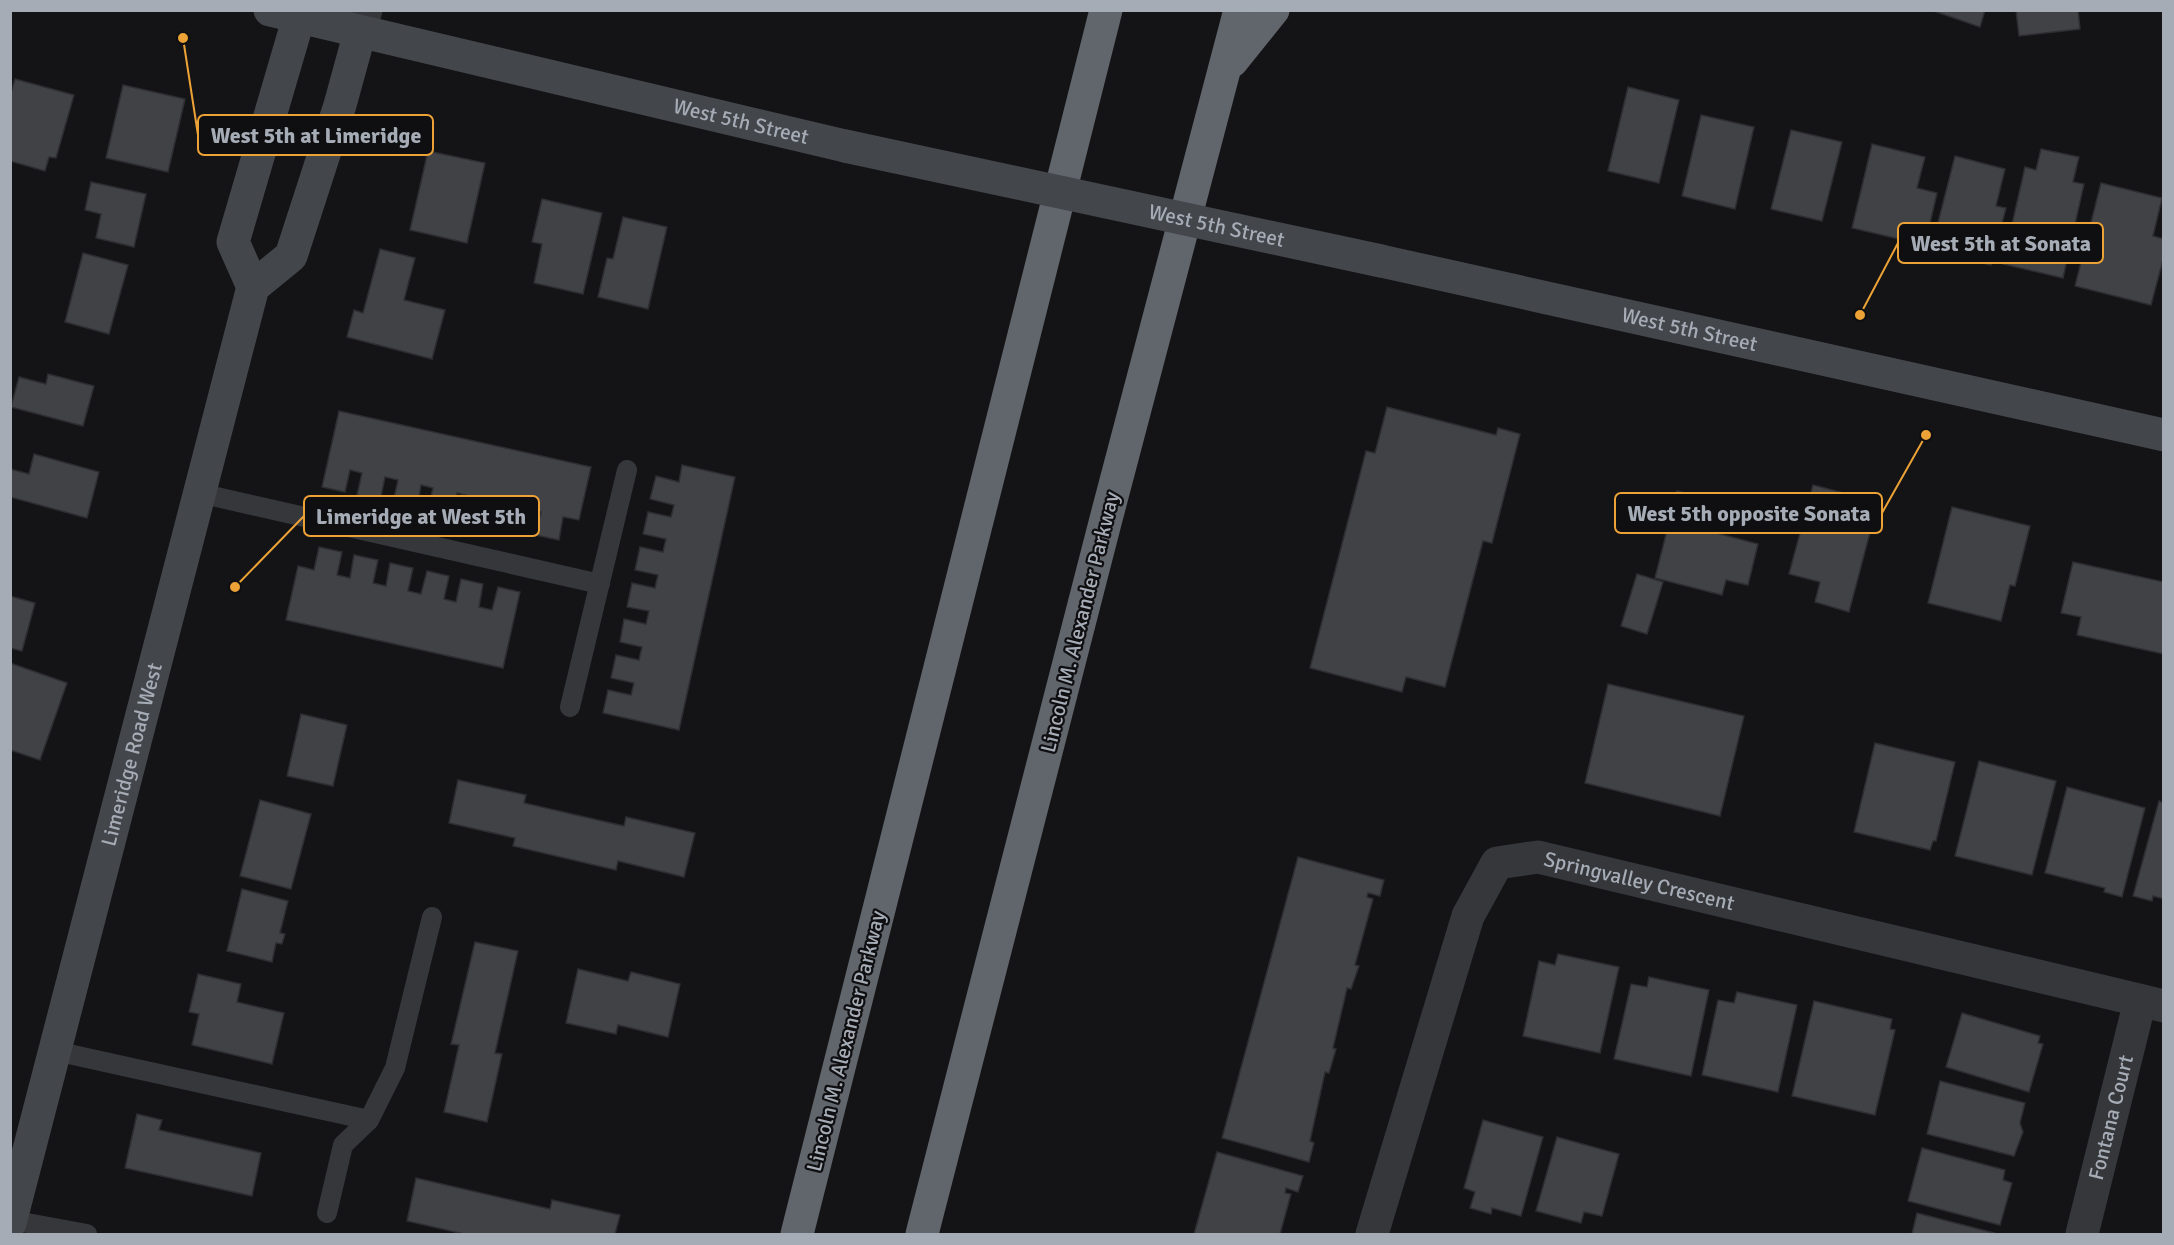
<svg xmlns="http://www.w3.org/2000/svg" width="2174" height="1245" viewBox="0 0 2174 1245" font-family="Signika,sans-serif">
<rect width="100%" height="100%" fill="#141416"/>
<g fill="#404246" stroke="#2e2e32" stroke-width="1.5">
<path d="M1931,10H1985L1980,27Z"/>
<path d="M2016,10H2078L2080,29L2019,36Z"/>
<path d="M15,79L74,95L56,158L49,157L45,171L10,161V96Z"/>
<path d="M123,85L185,99L168,172L106,158Z"/>
<path d="M1628,87L1679,100L1659,183L1608,171Z"/>
<path d="M1701,115L1754,127L1735,209L1682,196Z"/>
<path d="M1791,130L1842,142L1822,221L1771,209Z"/>
<path d="M1872,144L1925,157L1917,188L1937,193L1925,245L1852,228Z"/>
<path d="M2041,149L2079,157L2073,182L2084,184L2063,278L2003,264L2025,167L2036,170Z"/>
<path d="M428,151L485,163L467,243L410,230Z"/>
<path d="M1955,156L2005,169L1996,206L2006,208L1991,265L1931,250Z"/>
<path d="M91,182L146,194L134,247L96,238L101,214L85,210Z"/>
<path d="M2101,183L2162,198L2153,236L2164,239V256L2151,305L2075,286Z"/>
<path d="M542,199L602,213L583,294L534,283L542,244L532,242Z"/>
<path d="M623,217L667,227L648,309L598,297L607,258L613,259Z"/>
<path d="M380,249L415,258L404,300L445,310L432,359L347,337L354,310L363,313Z"/>
<path d="M83,253L128,265L109,334L65,322Z"/>
<path d="M48,374L94,386L83,426L11,407L19,377L46,384Z"/>
<path d="M1387,407L1496,435L1498,428L1520,434L1492,543L1483,541L1445,687L1406,677L1402,692L1310,668L1366,451L1375,453Z"/>
<path d="M339,411L591,467L579,520L563,517L559,540L535,535L541,512L528,509L522,532L500,528L505,504L492,501L488,524L464,519L469,496L457,493L452,516L428,511L433,488L421,485L417,509L393,503L398,480L385,477L380,501L357,495L362,473L350,470L345,492L322,487Z"/>
<path d="M34,454L99,472L87,518L10,497V469L29,474Z"/>
<path d="M682,465L735,477L679,730L603,713L608,690L631,695L634,683L611,678L616,655L639,660L642,647L620,642L624,619L646,624L649,611L627,607L632,583L655,588L658,575L635,570L640,547L663,552L666,539L643,534L648,512L671,517L674,505L650,499L656,476L679,482Z"/>
<path d="M1813,485L1878,502L1849,612L1815,602L1820,582L1789,574Z"/>
<path d="M1677,491L1723,503L1716,533L1758,544L1748,585L1726,580L1722,595L1655,578Z"/>
<path d="M1952,507L2030,526L2015,586L2010,585L2001,621L1928,603Z"/>
<path d="M319,547L342,552L337,575L350,578L354,555L378,560L373,583L386,586L390,563L413,568L408,591L421,594L427,571L449,576L444,599L456,602L461,579L483,584L479,607L492,610L498,587L520,592L503,668L286,620L298,566L314,570Z"/>
<path d="M2073,562L2164,582V654L2077,635L2081,617L2061,613Z"/>
<path d="M1637,574L1663,582L1647,634L1621,626Z"/>
<path d="M10,596L35,603L22,651L10,648Z"/>
<path d="M10,663L67,683L40,760L10,750Z"/>
<path d="M1608,684L1744,716L1720,816L1585,783Z"/>
<path d="M301,714L347,725L333,786L287,776Z"/>
<path d="M1875,743L1955,762L1936,841H1933L1930,850L1854,832Z"/>
<path d="M1979,761L2056,781L2032,875L1955,856Z"/>
<path d="M458,780L526,795L524,803L624,826L626,817L695,833L684,877L618,861L616,870L513,846L515,838L449,823Z"/>
<path d="M2067,787L2145,808L2122,897L2104,892L2105,888L2045,873Z"/>
<path d="M260,800L311,814L291,889L240,876Z"/>
<path d="M2159,801L2164,803V899L2153,896L2152,901L2133,896Z"/>
<path d="M1298,857L1384,880L1380,896L1368,893L1367,897L1373,899L1355,965L1359,966L1351,989L1347,988L1345,997L1333,1048L1336,1049L1329,1073L1325,1072L1310,1141L1314,1143L1309,1162L1222,1138Z"/>
<path d="M242,889L288,901L280,933L285,934L282,944L276,943L272,962L227,951Z"/>
<path d="M475,942L518,951L495,1053L502,1054L487,1122L444,1112L459,1045L451,1044Z"/>
<path d="M1558,954L1619,967L1600,1053L1523,1036L1539,961L1555,965Z"/>
<path d="M578,969L628,981L631,972L680,984L668,1037L618,1025L616,1034L566,1023Z"/>
<path d="M198,974L241,984L237,1002L284,1013L272,1064L192,1045L199,1014L189,1012Z"/>
<path d="M1649,977L1709,990L1691,1076L1614,1059L1631,984L1647,987Z"/>
<path d="M1737,992L1797,1005L1778,1092L1702,1075L1718,1000L1734,1003Z"/>
<path d="M1814,1001L1892,1019L1890,1029L1895,1030L1875,1115L1792,1096Z"/>
<path d="M1962,1013L2040,1036L2038,1043L2043,1044L2029,1092L1946,1067Z"/>
<path d="M1940,1081L2025,1103L2020,1123L2023,1132L2014,1156L1927,1134Z"/>
<path d="M137,1114L162,1120L159,1130L261,1153L252,1196L125,1168Z"/>
<path d="M1483,1120L1543,1137L1521,1216L1492,1208L1491,1214L1470,1208L1475,1192L1464,1188Z"/>
<path d="M1557,1137L1619,1154L1602,1216L1584,1212L1581,1223L1536,1211Z"/>
<path d="M1922,1148L2005,1170L2003,1180L2012,1183L2000,1225L1908,1201Z"/>
<path d="M1217,1152L1303,1176L1298,1192L1286,1188L1285,1193L1291,1194L1280,1234H1194Z"/>
<path d="M416,1178L550,1209L552,1200L620,1215L615,1234H464L407,1221Z"/>
<path d="M1917,1213L1998,1234H1912Z"/>
</g>
<g fill="none" stroke-linecap="round" stroke-linejoin="round">
<g stroke="#35373b" stroke-width="20">
<path d="M199,493L600,584"/>
<path d="M570,707L627,470"/>
<path d="M55,1051L369,1120L395,1068L432,917"/>
<path d="M327,1213L343,1145L369,1120"/>
<path d="M11,1220L87,1234"/>
</g>
<g stroke="#35373b" stroke-width="33">
<path d="M360,32L366,10"/>
<path id="s1" d="M1372,1234L1468,916L1497,863L1538,857L2164,1006"/>
<path id="s2" d="M2082,1234L2140,1001"/>
</g>
<g stroke="#43464b" stroke-width="33">
<path id="s3" d="M270,10L845,146"/>
<path id="s4" d="M1381,261L2164,435"/>
<path d="M253,287L233,242L299,17"/>
<path id="s5" d="M10,1223L253,287L291,256L340,105L360,32"/>
</g>
<g stroke="#61656c" stroke-width="33">
<path d="M1232,61L1273,10"/>
<path d="M797,1234L1106,10"/>
<path d="M922,1234L1106,519L1240,10"/>
</g>
<path stroke="#43464b" stroke-width="33" id="s6" d="M845,146L1381,261"/>
</g>
<g text-anchor="middle" stroke-width="4.5" stroke-linejoin="round" paint-order="stroke">
<g font-size="21" fill="#a6acb6" stroke="#0f0f11">
<text dy="7" stroke="none"><textPath href="#s3" startOffset="484">West 5th Street</textPath></text>
<text dy="7" stroke="none"><textPath href="#s6" startOffset="380">West 5th Street</textPath></text>
<text dy="7" stroke="none"><textPath href="#s4" startOffset="316">West 5th Street</textPath></text>
<text transform="translate(1080 622) rotate(-76)" y="7">Lincoln M. Alexander Parkway</text>
<text dy="7" stroke="none"><textPath href="#s5" startOffset="484">Limeridge Road West</textPath></text>
<text dy="7" stroke="none"><textPath href="#s1" startOffset="538">Springvalley Crescent</textPath></text>
<text transform="translate(846 1041) rotate(-76)" y="7">Lincoln M. Alexander Parkway</text>
<text dy="7" stroke="none"><textPath href="#s2" startOffset="120">Fontana Court</textPath></text>
</g>
</g>
<path fill="none" stroke="#eca236" stroke-width="2" d="M183 38L198 135M1860 315L1898 243M1926 435L1882 513M235 587L304 516"/>
<g fill="#eca236" stroke="#0f0f11" stroke-width="2">
<circle cx="183" cy="38" r="6"/>
<circle cx="1860" cy="315" r="6"/>
<circle cx="1926" cy="435" r="6"/>
<circle cx="235" cy="587" r="6"/>
</g>
<g fill="#0f0f11" stroke="#eca236" stroke-width="2">
<rect x="198" y="115" width="235" height="40" rx="6"/>
<rect x="1898" y="223" width="205" height="40" rx="6"/>
<rect x="1615" y="493" width="267" height="40" rx="6"/>
<rect x="304" y="496" width="235" height="40" rx="6"/>
</g>
<g font-size="22" text-anchor="middle" font-weight="bold" fill="#a6acb6">
<text x="316" y="143">West 5th at Limeridge</text>
<text x="2001" y="251">West 5th at Sonata</text>
<text x="1749" y="521">West 5th opposite Sonata</text>
<text x="421" y="524">Limeridge at West 5th</text>
</g>
<rect width="2174" height="1245" fill="none" stroke="#a6acb6" stroke-width="24"/>
</svg>
